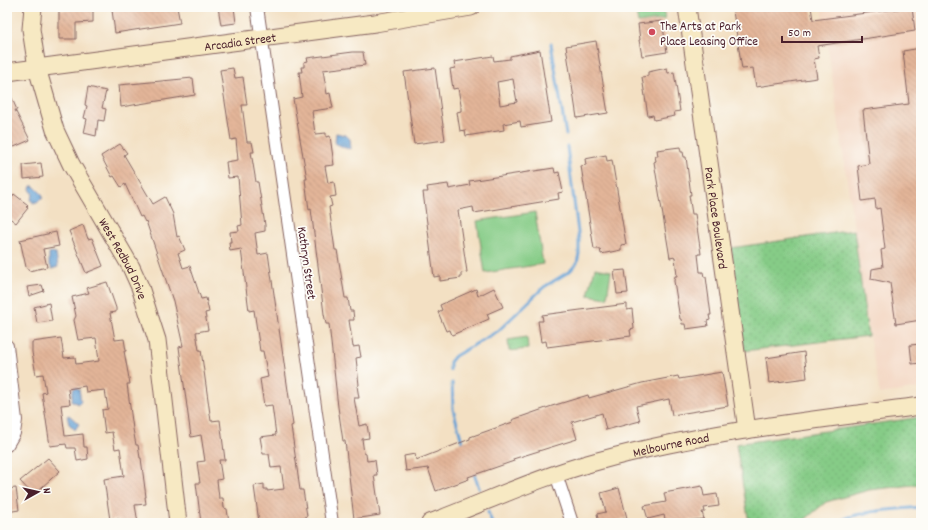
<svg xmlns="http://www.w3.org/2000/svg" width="928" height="530" viewBox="0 0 928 530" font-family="Dekko,sans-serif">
<defs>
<pattern id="grass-dots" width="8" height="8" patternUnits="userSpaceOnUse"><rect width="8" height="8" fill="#86cc87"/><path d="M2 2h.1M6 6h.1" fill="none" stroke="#75af75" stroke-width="1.8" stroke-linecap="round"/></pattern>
<pattern id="park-tufts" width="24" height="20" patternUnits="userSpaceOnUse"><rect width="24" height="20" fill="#86cc87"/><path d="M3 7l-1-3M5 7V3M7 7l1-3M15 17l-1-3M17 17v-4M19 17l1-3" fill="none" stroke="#75af75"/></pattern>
<pattern id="water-ripples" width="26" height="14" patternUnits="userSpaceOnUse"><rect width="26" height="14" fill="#64a0d4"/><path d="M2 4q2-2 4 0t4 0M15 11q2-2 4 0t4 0" fill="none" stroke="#5482ac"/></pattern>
<pattern id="building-back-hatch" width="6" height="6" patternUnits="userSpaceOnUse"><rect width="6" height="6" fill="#e3b599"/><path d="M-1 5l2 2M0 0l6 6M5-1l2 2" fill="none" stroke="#c49b84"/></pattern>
</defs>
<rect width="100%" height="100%" fill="#fdfcf7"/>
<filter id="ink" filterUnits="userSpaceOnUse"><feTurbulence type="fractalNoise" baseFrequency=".025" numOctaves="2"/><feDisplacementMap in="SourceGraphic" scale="8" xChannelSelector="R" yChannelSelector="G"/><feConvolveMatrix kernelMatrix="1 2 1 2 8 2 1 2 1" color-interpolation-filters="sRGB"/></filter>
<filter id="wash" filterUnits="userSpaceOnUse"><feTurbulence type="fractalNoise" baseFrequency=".012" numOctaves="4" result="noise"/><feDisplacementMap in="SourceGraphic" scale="16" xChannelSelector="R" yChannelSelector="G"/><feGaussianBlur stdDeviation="0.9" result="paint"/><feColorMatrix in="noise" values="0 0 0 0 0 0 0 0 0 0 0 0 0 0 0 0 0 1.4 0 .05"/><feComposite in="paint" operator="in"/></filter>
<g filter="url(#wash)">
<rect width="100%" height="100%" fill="#f3e0c3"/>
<path fill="#f3d4bf" d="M822,7H921V388L880,394L870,340Z"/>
<g fill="url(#grass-dots)" stroke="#687659">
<path d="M854,230L868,336L744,351L731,248Z"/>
<path d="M921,417V484L869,490L826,502L801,523H749L736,444Z"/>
</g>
<path fill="url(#park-tufts)" stroke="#687659" d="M527,337L528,349L509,351L508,340Z"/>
<g fill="#86cc87" stroke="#687659">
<path d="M635,7H663L665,19L638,23Z"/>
<path d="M535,212L543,264L485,273L477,221Z"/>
<path d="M595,268L611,271L607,298L588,295Z"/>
</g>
<g fill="url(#water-ripples)" stroke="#576080">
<path d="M336,133L346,135L350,139L351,149L345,148L335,143Z"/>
<path d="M31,186H34L42,194L43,197L37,202L33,203L31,199L33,194L30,189Z"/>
<path d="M52,252L56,254L58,267L52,269L49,263V253Z"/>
<path d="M75,387L79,389L81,401L79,404L72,401L73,389Z"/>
<path d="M69,415L79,424L75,430L69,424L67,416Z"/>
</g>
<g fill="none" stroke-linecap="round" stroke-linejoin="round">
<g stroke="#64a0d4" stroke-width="3">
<path d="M551,44L566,135"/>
<path d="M450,370V362L455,356L498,331L544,287L570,271L577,263L579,254V240L567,147"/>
<path d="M452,383L453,409L463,445"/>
<path d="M473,471L479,488"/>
<path d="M488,512L492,523"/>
<path d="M837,523C855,510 898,510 921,507"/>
</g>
</g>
<g id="blocks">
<g fill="url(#building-back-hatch)" fill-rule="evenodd">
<path d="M134,7H162V9L177,7L180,23L115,33L112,10Z"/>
<path d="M218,7H234L236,23L221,25Z"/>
<path d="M744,7H811L813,20L912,7L915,31L817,46L819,58L814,59L817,78L756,87L753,68L742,69L733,11L744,9Z"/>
<path d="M59,10H93V22L76,23V39H59Z"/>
<path d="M662,21L667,52L642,56L639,40H640L638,24Z"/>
<path d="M596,41L608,113L577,118L566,46Z"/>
<path d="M921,48V320L896,324L890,283L871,279L872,269L883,267L881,250L885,249L880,208L876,209L875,199L862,201L858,166L869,164L863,110L909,104L903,51Z"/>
<path d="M540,50L551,122L521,127L520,121L503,124L504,130L466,136L465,130L460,131L457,112L461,111V105L458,88L453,89L450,69L455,68L454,62L493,56L494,61L510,59V56ZM513,79L517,102L500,105L497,82Z"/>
<path d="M353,52H363L365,65L323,70L327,94L330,93L333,108L312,111L315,134L326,133V137L330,136L334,165L325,166L328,183L334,182L336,196L330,197L332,206L329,207L335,250H337L345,298H348L350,311H353L354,320H349L353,347L359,346L361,357L356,358L359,385L357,386L359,398H354L359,426L367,424L369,438L362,439L364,453L366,454L367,461L375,460L377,475H374L380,515L354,519L345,441H343L338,407L329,324H326L324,314L311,209L309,210L305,179H307L293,99L302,97L299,72H302L301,67H304V62L308,61L307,58Z"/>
<path d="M233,68L235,78L243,77L247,105H242L247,142H252L254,152H251L256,182H258L265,225V231L255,233L258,255L268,253L293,425L291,426L300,490H303L307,516L304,517L305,523H259L258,515L254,486L264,484V489H267V491L284,489L281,467L271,468L269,454H263L260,437L276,435L272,405L264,406L260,379L268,377L263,351H260L254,310L249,311L241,249L230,251L229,242H231L230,232L239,231L238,226L242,225L238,177L228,178L226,162L238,160L236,139L231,140L220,70Z"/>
<path d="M435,68L445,140L414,144L404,72Z"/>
<path d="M667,68L668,73L674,72L680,111L674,112L675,116L654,120L653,115L648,116L642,77L648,76V72Z"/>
<path d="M193,78L195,95L121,107L119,85Z"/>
<path d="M7,87L17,110H15L30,140L14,147L7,132Z"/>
<path d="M88,87L106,91L102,108L106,109L104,121L98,120L96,136L84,133L87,119L84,118L87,106L85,105Z"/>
<path d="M120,144L127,153L124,155L153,204L165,197L173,214L177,237L179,236L185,250L178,253L183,268L190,266L201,299L206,298L209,312L205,313L208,330L196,332L199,350H201L211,421L220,420L225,460H219L222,479L217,480L219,498H223L224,508L227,509L229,523H201L196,483H200L197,462L205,461L201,435L191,437L179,347L183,346L173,301L146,221L145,222L142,216L140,217L125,184L121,187L114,176L112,177L101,156Z"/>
<path d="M680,147L681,152H683L684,157H686L691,195H689L692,214H695L701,254H698L700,272H703L704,277H706L711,315H709L710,320L707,321L708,326L686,329L685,324H682L681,319H680L674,281L675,276H677L675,257L670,258L654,162L656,161L655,156H658L657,150Z"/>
<path d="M606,155L607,161L612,160L626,244L621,245V250L601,254L600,249H594L581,166L586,165L585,159Z"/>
<path d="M41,163L43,177L24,179L23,165Z"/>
<path d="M554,168L555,173L559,172L563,192L558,193L559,199L474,213L473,207L458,210L467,272L461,273V278L440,281V276L434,277L423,192H428L427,187L448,184L449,189L470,185L469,181Z"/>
<path d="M7,193L12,197L14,194L28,205L26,207L28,208L16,223L7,216Z"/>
<path d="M83,225L88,239L92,238L103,266L86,273L69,231Z"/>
<path d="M56,232L59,246L43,249L47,267L29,271L26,267L20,240Z"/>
<path d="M625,270L628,293L617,294L614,271Z"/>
<path d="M107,282L116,308V312L110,313L115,340L124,339L126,351H124L130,384H127L133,429L136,445H138L140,458H141L146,497H145L146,504L135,505L138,523H120L119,519L110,520L104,479L124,476L120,448L115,449L112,432L105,433L102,410L108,409L105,390L86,392L85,386L68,389L70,404L61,405L65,436L83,434L84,447H87L88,459L77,461L75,448H67L66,444L50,446L42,393L46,392L43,374L36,375L32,352V342L61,338L64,358L75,357L76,364L99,361L96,338L78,340L74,320L76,316L72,297L89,293L87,288Z"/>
<path d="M42,285L44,291L29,296L27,287Z"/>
<path d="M494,288L503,307L487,314L489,319L452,335L450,330L446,331L438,312L442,310L440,305L476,289L478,296Z"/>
<path d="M49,303L52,321L37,323L34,307Z"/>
<path d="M627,304V310L632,309L634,329L630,330L631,336L547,347L546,341L541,342L538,321H543L542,315Z"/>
<path d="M921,344V363L912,364L910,345Z"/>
<path d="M804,352L807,378L769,383L766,358Z"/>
<path d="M722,372L728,406L672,415L669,399L636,406L640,421L606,430L602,413L572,422L577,439L513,459L514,461L468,477L469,479L436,491L428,468L406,471L404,456L415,454L416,460L470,439V437L513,422L512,420L552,406L588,395L589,398L642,383L678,376L679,379Z"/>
<path d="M48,458L60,471L33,495L20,481Z"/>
<path d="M702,486L704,496L717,494L719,506L704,508L705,512H702L704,519L666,523L664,515L648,519L644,506L666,502L664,493Z"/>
<path d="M16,488L19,510L7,512V489Z"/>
<path d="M619,488L627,518L609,523H599L597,514L606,512L601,493Z"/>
</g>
</g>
</g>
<g filter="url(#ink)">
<use href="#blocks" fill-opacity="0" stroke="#856360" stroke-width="1"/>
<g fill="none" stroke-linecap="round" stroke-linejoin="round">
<defs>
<g id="street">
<path d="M257,7L332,523"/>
<path d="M7,346L16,420L14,433L7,445"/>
<path d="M556,474L572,523"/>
</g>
<g id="secondary">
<path id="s1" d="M33,7L31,29L37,68L55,130L71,164L131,267L140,287L157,340L178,523"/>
<path id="s2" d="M687,7L747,430"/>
<path id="s3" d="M7,72L375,23L471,7"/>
<path id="s4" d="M430,523C486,502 541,476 598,461C704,432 813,420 921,406"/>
</g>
</defs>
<use href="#street" stroke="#856360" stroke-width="14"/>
<use href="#secondary" stroke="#856360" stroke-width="19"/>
<use href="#street" stroke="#fff" stroke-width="12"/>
<use href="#secondary" stroke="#f7e9c3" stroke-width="17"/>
</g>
</g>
<circle fill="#d1495b" stroke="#fdfcf7" stroke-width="1.5" cx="652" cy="32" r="4"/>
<g text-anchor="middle" stroke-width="3.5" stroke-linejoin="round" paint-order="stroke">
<g font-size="13" fill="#4a1f2b" stroke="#fdfcf7" text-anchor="start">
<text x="660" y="30">The Arts at Park<tspan x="660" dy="15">Place Leasing Office</tspan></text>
</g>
<g font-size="13" fill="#4a1f2b" stroke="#fdfcf7">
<text dy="5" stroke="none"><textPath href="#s3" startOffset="235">Arcadia Street</textPath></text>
<text dy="5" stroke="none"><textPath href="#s2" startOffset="213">Park Place Boulevard</textPath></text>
<text dy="5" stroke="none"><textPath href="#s1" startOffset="272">West Redbud Drive</textPath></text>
<text transform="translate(308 263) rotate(82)" y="5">Kathryn Street</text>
<text dy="5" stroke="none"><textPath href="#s4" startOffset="254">Melbourne Road</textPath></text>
</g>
</g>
<rect width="928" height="530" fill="none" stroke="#fdfcf7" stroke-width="24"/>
<g transform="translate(38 492) rotate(82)" stroke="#fdfcf7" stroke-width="3" paint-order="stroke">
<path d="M0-3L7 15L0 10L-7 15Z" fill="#4a1f2b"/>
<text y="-6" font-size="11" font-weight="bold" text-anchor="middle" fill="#4a1f2b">N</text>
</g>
<path d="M782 36v6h80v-6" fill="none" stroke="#4a1f2b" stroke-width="2"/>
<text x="788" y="36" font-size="12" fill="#4a1f2b" stroke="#fdfcf7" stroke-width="3" paint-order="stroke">50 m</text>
</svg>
